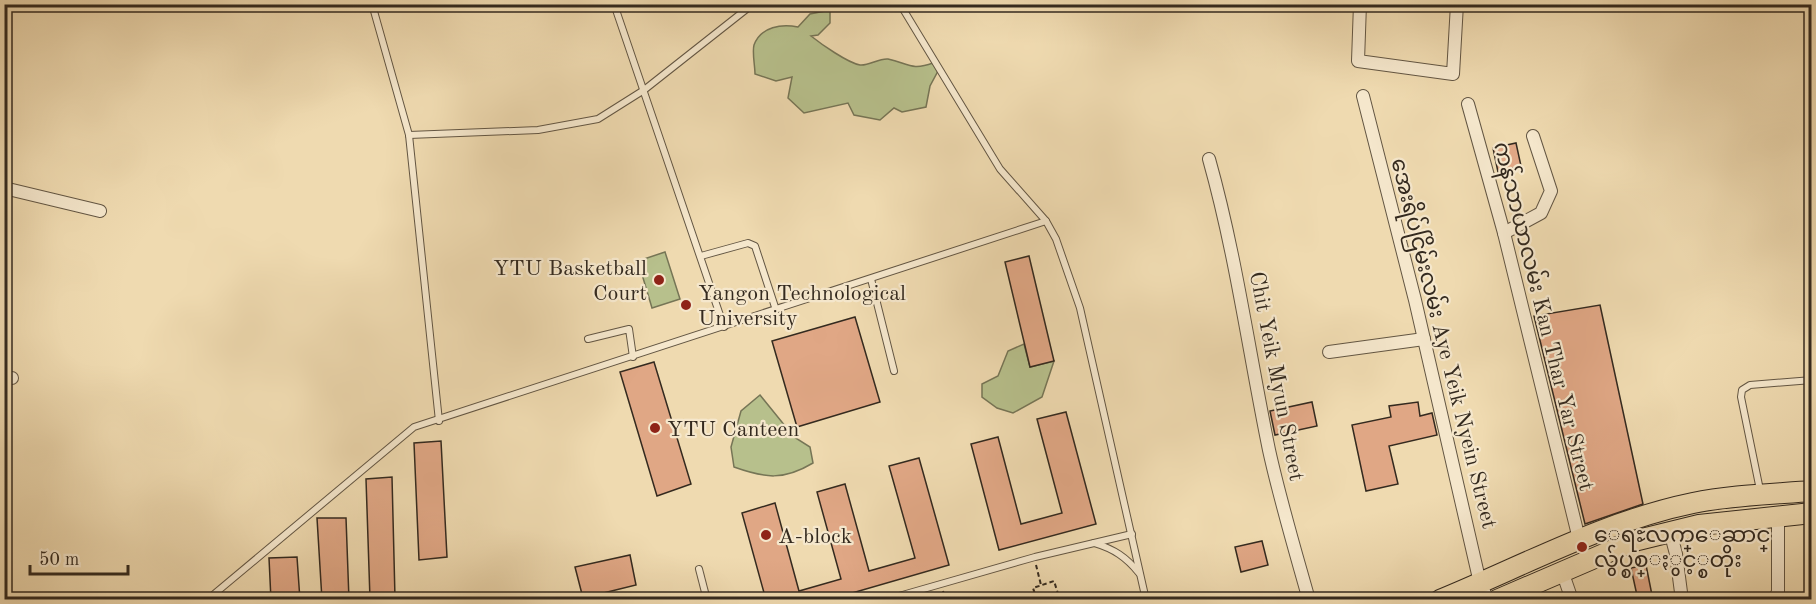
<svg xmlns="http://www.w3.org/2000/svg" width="1816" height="604" viewBox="0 0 1816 604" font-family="'Old Standard TT','Noto Sans Myanmar',serif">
<rect width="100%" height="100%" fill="#efdab0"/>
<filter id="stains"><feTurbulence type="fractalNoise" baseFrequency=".00333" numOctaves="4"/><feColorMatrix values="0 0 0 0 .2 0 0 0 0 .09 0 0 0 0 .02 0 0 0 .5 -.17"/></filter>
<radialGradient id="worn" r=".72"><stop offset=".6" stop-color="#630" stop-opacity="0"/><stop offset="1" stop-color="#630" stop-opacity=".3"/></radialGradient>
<g fill="#b7c08c" stroke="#767556" stroke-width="1.5">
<path d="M830,10V23L818,35L811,36C821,44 848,63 860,65C869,66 879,58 888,59C908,63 911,71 933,63L938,71L930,86L926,107L902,112L894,108L880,120L854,115L848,103L804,113L788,98L792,77L776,81L755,74C755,66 752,52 754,45C761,26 782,24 798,27L810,14Z"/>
<path d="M665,252L680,299L652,308L638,261Z"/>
<path d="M1024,344L1030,367L1054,361L1042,397L1013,413L997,408L982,397V384L998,376L1008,351Z"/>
<path d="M760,395L794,437L810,447L813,463C783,481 765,478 734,467L731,447L741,411Z"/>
</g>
<g fill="#e0a785" stroke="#342a1f" stroke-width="1.5">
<path d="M1516,143L1521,166L1498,172L1493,148Z"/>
<path d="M1029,256L1054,361L1030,367L1005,262Z"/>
<path d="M1600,305L1643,504L1585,524L1534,316Z"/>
<path d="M855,317L880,402L797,427L772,341Z"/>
<path d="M654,362L691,484L657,496L620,372Z"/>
<path d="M1312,402L1317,426L1275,435L1270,411Z"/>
<path d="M1418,402L1420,416L1432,413L1437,435L1389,446L1398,484L1366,491L1352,425L1391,417L1389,406Z"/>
<path d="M1066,412L1096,524L999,550L971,444L998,437L1021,524L1062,513L1037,419Z"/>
<path d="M441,441L447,557L419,560L414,443Z"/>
<path d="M919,458L949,565L828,600H766L742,513L775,503L799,591L841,579L817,492L845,484L869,571L915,558L889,466Z"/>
<path d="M392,477L395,598L370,599L366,479Z"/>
<path d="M317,518H346L349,600H322Z"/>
<path d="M1262,541L1268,565L1241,572L1235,547Z"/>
<path d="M630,555L636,585L583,598L575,567Z"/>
<path d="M297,557L300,600H271L269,558Z"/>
<path d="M1646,565L1653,600H1638L1631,568Z"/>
</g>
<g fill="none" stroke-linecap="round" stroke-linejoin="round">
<defs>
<g id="service">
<path d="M372,4L409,135L439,421"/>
<path d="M614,4L724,327"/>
<path d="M900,4L1000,169L1046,221L1056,239L1080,308L1146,600"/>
<path d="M409,135L538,130L598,119L644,90L753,4"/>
<path d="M701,256L748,243L755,246L776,310"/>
<path d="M871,279L894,371"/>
<path d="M588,339L629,329L633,357"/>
<path d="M1760,490L1741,397L1742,390L1750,385L1812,380"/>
<path d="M1094,543C1114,549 1126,557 1139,573"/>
<path d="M699,569L707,600"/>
<path d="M207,600L414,427L1046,221"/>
<path d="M885,600L1035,557L1132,534"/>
</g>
<g id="minor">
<path d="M1360,4L1358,61L1453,74L1457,4"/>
<path d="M1363,96L1415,300L1480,583L1488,600"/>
<path d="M1468,104L1504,233L1579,539"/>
<path d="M1209,159C1236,255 1249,353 1269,450C1280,500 1295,550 1309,600"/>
<path d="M4,188L100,211"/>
<path d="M1504,233L1541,213L1551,191L1533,136"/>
<path d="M1329,352L1424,339"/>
<path d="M4,378H12"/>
<path d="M1670,531L1676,554L1682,600"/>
<path d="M1562,571L1572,600"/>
<path d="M1774,600L1778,592V517"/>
</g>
<g id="primary">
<path d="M1440,600C1523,566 1605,521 1693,503C1730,495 1774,494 1812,491"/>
<path d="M1497,600L1634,541L1699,525L1812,513"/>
</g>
</defs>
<use href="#service" stroke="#635643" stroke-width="8"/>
<use href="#minor" stroke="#635643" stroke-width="14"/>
<use href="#primary" stroke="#342a1f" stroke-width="22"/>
<g stroke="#342a1f" stroke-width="2" stroke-dasharray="4.5 3" stroke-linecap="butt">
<path d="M1036,565L1041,585"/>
<path d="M943,591L946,600"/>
<path d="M1037,600L1033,588L1054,581L1060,600"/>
</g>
<use href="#service" stroke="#f5e7cc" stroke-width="6"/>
<use href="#minor" stroke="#f5e7cc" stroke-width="12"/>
<use href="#primary" stroke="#efdab0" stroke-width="20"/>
</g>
<g fill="#8f2418" stroke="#f5e7cc" stroke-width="2">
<circle cx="659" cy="280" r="6"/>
<circle cx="686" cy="305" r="6"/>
<circle cx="655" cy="428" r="6"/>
<circle cx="766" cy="535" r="6"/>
<circle cx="1582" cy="547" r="6"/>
</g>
<g text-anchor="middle" stroke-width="4.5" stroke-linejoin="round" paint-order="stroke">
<g font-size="22" fill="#342a1f" stroke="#f5e7cc" text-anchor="start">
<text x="647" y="275" text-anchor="end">YTU Basketball<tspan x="647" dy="25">Court</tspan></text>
<text x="698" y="300">Yangon Technological<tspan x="698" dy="25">University</tspan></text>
<text x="667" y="436">YTU Canteen</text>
<text x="1594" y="542">ေရႊလက္ေဆာင္<tspan x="1594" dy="25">လ်ွပ္စစ္ႏွင့္စတိုး</tspan></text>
<text x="778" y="543">A-block</text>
</g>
<g font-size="22" fill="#342a1f" stroke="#f5e7cc">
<text transform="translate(1545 316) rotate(76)" y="8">ကန်သာယာလမ်း Kan Thar Yar Street</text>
<text transform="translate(1445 343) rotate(76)" y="8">အေးရိပ်ငြိမ်းလမ်း Aye Yeik Nyein Street</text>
<text transform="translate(1278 376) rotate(79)" y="8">Chit Yeik Myun Street</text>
</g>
</g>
<rect width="1816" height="604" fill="none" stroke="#efdab0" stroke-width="24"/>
<rect x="6" y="6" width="1804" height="592" fill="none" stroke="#342a1f" stroke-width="3"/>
<rect x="12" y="12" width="1792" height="580" fill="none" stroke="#342a1f" stroke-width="1.5"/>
<path d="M30 565v9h98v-9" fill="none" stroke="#342a1f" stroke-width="3"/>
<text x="39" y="565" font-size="18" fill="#342a1f" stroke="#f5e7cc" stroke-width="4.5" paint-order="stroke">50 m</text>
<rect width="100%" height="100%" filter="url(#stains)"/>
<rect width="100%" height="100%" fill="url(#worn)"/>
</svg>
